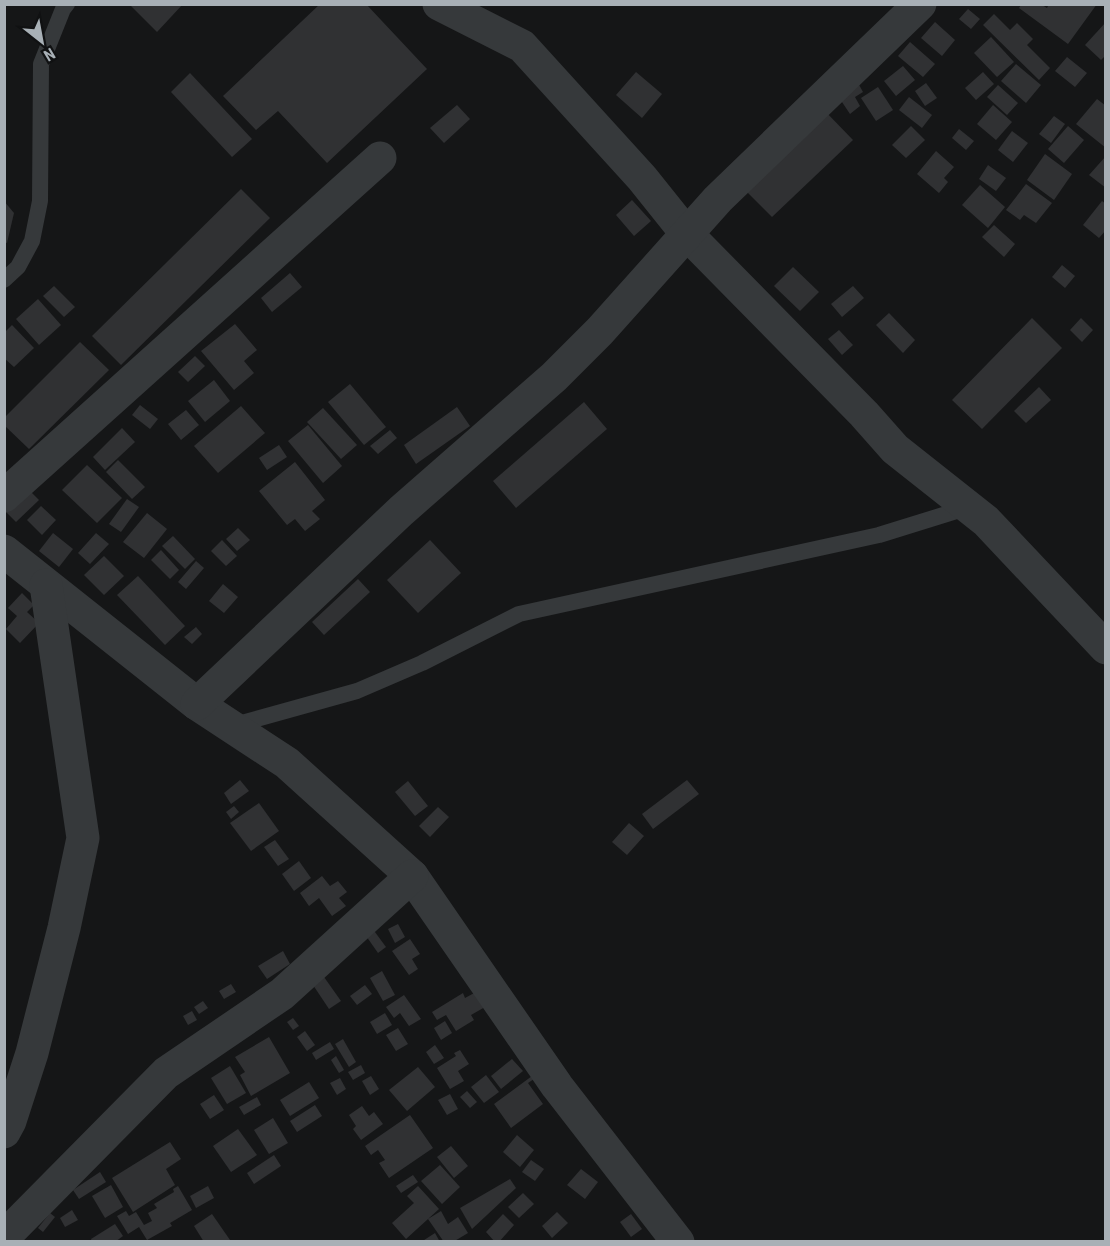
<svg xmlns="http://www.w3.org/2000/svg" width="1110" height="1246" viewBox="0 0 1110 1246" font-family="'Roboto Condensed',sans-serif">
<rect width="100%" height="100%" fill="#151617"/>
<g fill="#303133">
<path d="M129,4H183L157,32Z"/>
<path d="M320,4H366L427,69L327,163L278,111L256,130L223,96Z"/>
<path d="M1049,4H1097L1068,44L1019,8L1021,5H1042L1047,8Z"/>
<path d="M968,9L980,19L971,29L959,19Z"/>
<path d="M994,14L1010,30L1017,23L1033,39L1027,45L1050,68L1039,80L983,25Z"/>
<path d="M935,22L955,40L942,56L921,38Z"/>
<path d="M1106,22V55L1101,60L1085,45Z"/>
<path d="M991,37L1014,62L997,77L974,53Z"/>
<path d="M910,42L935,64L923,77L898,56Z"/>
<path d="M1067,57L1087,73L1075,87L1055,71Z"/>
<path d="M1016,64L1041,85L1026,103L1001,81Z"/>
<path d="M903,66L915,80L896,96L884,81Z"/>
<path d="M636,72L662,94L642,118L616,95Z"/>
<path d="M983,72L994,84L976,100L965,88Z"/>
<path d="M190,73L252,139L232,157L171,92Z"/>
<path d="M858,83L863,92L855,97L860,106L850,114L838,96Z"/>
<path d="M926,83L937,98L925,106L915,91Z"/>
<path d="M998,85L1018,103L1007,115L987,97Z"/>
<path d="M878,87L893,110L876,121L861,98Z"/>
<path d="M909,97L932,115L922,128L899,110Z"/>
<path d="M1097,99L1106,106V148L1076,124Z"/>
<path d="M457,105L470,119L444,143L430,128Z"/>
<path d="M993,105L1012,122L996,140L977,124Z"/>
<path d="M823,109L853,140L772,217L742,187Z"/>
<path d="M1054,116L1065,124L1051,143L1039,134Z"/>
<path d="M911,126L925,140L906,158L892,145Z"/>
<path d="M1068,126L1084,140L1064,163L1048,149Z"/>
<path d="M959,129L974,141L966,150L952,138Z"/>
<path d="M1012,131L1028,143L1013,162L998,150Z"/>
<path d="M936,151L954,167L944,178L948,182L939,193L917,174Z"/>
<path d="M1045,154L1072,174L1054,200L1027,180Z"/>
<path d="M1106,156V188L1089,175Z"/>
<path d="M988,165L1006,178L996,191L979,179Z"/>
<path d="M1026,184L1052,203L1036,223L1024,215L1020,220L1006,210Z"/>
<path d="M980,185L1005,207L988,228L962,205Z"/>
<path d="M241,189L270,218L121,365L92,336Z"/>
<path d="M632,200L651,221L634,236L616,215Z"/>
<path d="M4,201L14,213L7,243L4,242Z"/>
<path d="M1102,201L1106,204V230L1099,238L1083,225Z"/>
<path d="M994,225L1015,244L1004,257L982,237Z"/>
<path d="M1062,265L1075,276L1065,288L1052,277Z"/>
<path d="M793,267L819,292L800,311L774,286Z"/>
<path d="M290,273L302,287L272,312L261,298Z"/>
<path d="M54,286L75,307L64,317L43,296Z"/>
<path d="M853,286L864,298L842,317L831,304Z"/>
<path d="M38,299L61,325L39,345L16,319Z"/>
<path d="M889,313L915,340L903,353L876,325Z"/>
<path d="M1032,318L1062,348L982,429L952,400Z"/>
<path d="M1081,318L1093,330L1082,342L1070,330Z"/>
<path d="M235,324L257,350L244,361L254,373L234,390L201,351Z"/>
<path d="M12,325L34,348L14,367L4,358V333Z"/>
<path d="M839,330L853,345L842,355L828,339Z"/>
<path d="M80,342L109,370L29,449L4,425V418Z"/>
<path d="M195,356L205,366L188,382L178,372Z"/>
<path d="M214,380L230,401L205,422L188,401Z"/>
<path d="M350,384L386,427L364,445L328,402Z"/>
<path d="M1039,387L1051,400L1026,423L1014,411Z"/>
<path d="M584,402L607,429L516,508L493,481Z"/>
<path d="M140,405L158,419L150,429L132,415Z"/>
<path d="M241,406L265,433L218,473L194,446Z"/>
<path d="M457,407L470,426L416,464L404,445Z"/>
<path d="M323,408L357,445L341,459L307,422Z"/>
<path d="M186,410L199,425L181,440L168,424Z"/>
<path d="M308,425L342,466L323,483L288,441Z"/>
<path d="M122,428L135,442L105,470L93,457Z"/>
<path d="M390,430L397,438L378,454L370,446Z"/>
<path d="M279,445L287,457L267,470L259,458Z"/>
<path d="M118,460L145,487L132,499L106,472Z"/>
<path d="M295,462L325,500L312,511L320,519L305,531L295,519L287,525L259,491Z"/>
<path d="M87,465L122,498L97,523L62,490Z"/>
<path d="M27,488L39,500L16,522L4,510Z"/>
<path d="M127,499L139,507L121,532L109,524Z"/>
<path d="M41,506L56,520L42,535L27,520Z"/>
<path d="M147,513L167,529L144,558L123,542Z"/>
<path d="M238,528L250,540L237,551L226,539Z"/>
<path d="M53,533L73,549L59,567L39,551Z"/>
<path d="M96,533L109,544L90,564L78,553Z"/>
<path d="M173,536L195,559L185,569L162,546Z"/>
<path d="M222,540L237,556L226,566L211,551Z"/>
<path d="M430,540L461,573L418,613L387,580Z"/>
<path d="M161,550L179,570L170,579L151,560Z"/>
<path d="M104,556L124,576L104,595L84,575Z"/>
<path d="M196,561L204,568L186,589L178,582Z"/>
<path d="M138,576L185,626L165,645L117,595Z"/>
<path d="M358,579L370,592L324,635L312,622Z"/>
<path d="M223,584L238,597L224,613L209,601Z"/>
<path d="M22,593L34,605L27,612L39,623L20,643L6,629L17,616L8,608Z"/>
<path d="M196,627L202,634L192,644L184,637Z"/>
<path d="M240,780L249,791L231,804L224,793Z"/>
<path d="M687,780L699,794L653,829L642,814Z"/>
<path d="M408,781L428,806L415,816L395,792Z"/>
<path d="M259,803L279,831L251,851L230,823Z"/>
<path d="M234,806L239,812L231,819L226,812Z"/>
<path d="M438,807L449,817L430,837L419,826Z"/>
<path d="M629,823L644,836L627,855L612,842Z"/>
<path d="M275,840L289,859L278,866L264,847Z"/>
<path d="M299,861L311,878L294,891L282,874Z"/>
<path d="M322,876L330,886L338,881L347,892L339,898L346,906L332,916L319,898L309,906L300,893Z"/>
<path d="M398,924L405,937L395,943L388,929Z"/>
<path d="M372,928L386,947L378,953L364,933Z"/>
<path d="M410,939L420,954L412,959L418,969L409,975L392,951Z"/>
<path d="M283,951L290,964L267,979L258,966Z"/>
<path d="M382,971L395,995L383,1001L370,978Z"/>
<path d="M324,977L341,1001L329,1009L313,985Z"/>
<path d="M231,984L236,992L224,999L219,991Z"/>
<path d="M365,985L372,994L357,1005L350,996Z"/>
<path d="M476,992L485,1007L471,1015L474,1020L456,1031L446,1015L437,1020L432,1012L463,993L465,998Z"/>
<path d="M404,995L421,1019L409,1026L400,1013L394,1018L386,1007Z"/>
<path d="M203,1001L208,1008L199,1014L194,1007Z"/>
<path d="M192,1011L197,1020L188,1025L183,1016Z"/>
<path d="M385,1013L392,1025L377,1034L370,1022Z"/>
<path d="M293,1018L299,1026L293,1030L287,1022Z"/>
<path d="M445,1021L452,1033L441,1040L434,1028Z"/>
<path d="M398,1028L408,1044L396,1051L386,1035Z"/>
<path d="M305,1031L315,1045L307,1051L297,1037Z"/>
<path d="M269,1037L290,1073L251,1096L240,1075L245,1072L235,1057Z"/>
<path d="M343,1039L356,1062L349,1067L335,1044Z"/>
<path d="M330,1042L334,1049L316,1060L312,1053Z"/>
<path d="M435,1045L444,1058L434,1064L426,1052Z"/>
<path d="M460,1050L469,1064L458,1071L464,1081L450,1089L437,1068L456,1056L454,1053Z"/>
<path d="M336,1056L344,1070L339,1073L331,1060Z"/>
<path d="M512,1059L523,1071L501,1089L491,1076Z"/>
<path d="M361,1065L365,1073L353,1080L348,1072Z"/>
<path d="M230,1066L246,1093L227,1104L211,1078Z"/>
<path d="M418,1067L435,1087L407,1111L389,1090Z"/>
<path d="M486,1075L499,1092L484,1103L471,1087Z"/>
<path d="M371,1076L379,1089L370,1095L362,1081Z"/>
<path d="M532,1076L534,1079L528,1083L543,1104L511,1128L494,1104Z"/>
<path d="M340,1078L346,1089L337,1095L330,1083Z"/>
<path d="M309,1082L319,1098L290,1116L280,1100Z"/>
<path d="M467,1091L477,1102L470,1108L460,1097Z"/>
<path d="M450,1094L458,1109L447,1115L438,1100Z"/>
<path d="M214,1095L224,1110L210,1119L200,1104Z"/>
<path d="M257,1097L261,1105L244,1115L239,1107Z"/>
<path d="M315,1105L322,1116L297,1132L290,1121Z"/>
<path d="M362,1106L369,1116L374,1112L383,1124L361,1140L353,1129L356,1126L349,1115Z"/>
<path d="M410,1115L433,1148L389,1178L379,1163L385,1160L378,1150L371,1155L365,1146Z"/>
<path d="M273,1118L288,1143L269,1154L254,1130Z"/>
<path d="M238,1129L257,1155L231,1172L213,1146Z"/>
<path d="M517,1135L534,1150L520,1167L503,1152Z"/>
<path d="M170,1142L181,1159L166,1169L175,1185L133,1212L112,1178Z"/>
<path d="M451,1146L468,1166L454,1178L437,1157Z"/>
<path d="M274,1155L281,1166L254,1184L247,1173Z"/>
<path d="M531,1160L544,1169L535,1181L522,1172Z"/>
<path d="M440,1165L460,1187L442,1204L421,1181Z"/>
<path d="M581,1169L598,1182L585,1199L567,1185Z"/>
<path d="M100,1172L106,1182L79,1199L73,1190Z"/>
<path d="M413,1175L418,1182L401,1193L396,1186Z"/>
<path d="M510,1179L516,1188L472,1229L460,1208Z"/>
<path d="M111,1185L123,1207L105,1218L92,1196Z"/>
<path d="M178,1186L192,1210L170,1223L172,1226L147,1240L139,1227L128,1234L117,1216L126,1211L129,1216L136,1212L144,1225L152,1221L148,1213L157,1208L154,1204L174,1192L173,1189Z"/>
<path d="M208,1186L214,1198L196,1208L190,1196Z"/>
<path d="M418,1186L439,1209L428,1219L441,1211L448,1224L458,1217L468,1233L453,1242H444L428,1219L406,1239L392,1223L414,1203L407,1196Z"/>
<path d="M523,1193L534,1204L519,1218L508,1207Z"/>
<path d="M72,1210L78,1220L65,1227L60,1218Z"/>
<path d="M557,1212L568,1223L552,1238L542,1226Z"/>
<path d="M50,1213L55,1217L43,1232L38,1228Z"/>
<path d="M212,1214L230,1240L227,1242H204L194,1226Z"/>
<path d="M503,1214L514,1225L499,1242H495L486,1232Z"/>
<path d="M631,1214L642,1229L631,1237L620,1222Z"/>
<path d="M115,1224L123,1236L115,1242H92L91,1239Z"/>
<path d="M435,1233L440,1242H421Z"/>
</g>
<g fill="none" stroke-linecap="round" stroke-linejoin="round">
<g stroke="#36393b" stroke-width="16">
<path d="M4,280L18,267L32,241L40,201L41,64L63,9L67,4"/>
<path d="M231,726L357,691L422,663L519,614L879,535L969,507"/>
</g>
<g stroke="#36393b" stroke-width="33">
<path d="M439,4L522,46L642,178L686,233L864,414L895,449L986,521L1106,648"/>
<path d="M4,496L380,158"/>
<path d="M4,551L197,704L287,763L412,876L557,1086L678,1242"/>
<path d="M197,704L401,511L554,377L600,331L718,199L920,4"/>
<path d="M4,1132L10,1121L32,1053L64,928L83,838L46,585"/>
<path d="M4,1237L166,1073L282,994L412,876"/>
</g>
</g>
<rect width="1110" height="1246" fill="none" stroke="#a8b0b6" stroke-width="12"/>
<g transform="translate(42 42) rotate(149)" stroke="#101112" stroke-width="4.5" paint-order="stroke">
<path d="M0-4.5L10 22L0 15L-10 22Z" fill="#a8b0b6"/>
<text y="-9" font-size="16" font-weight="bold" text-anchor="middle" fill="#a8b0b6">N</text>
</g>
</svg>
